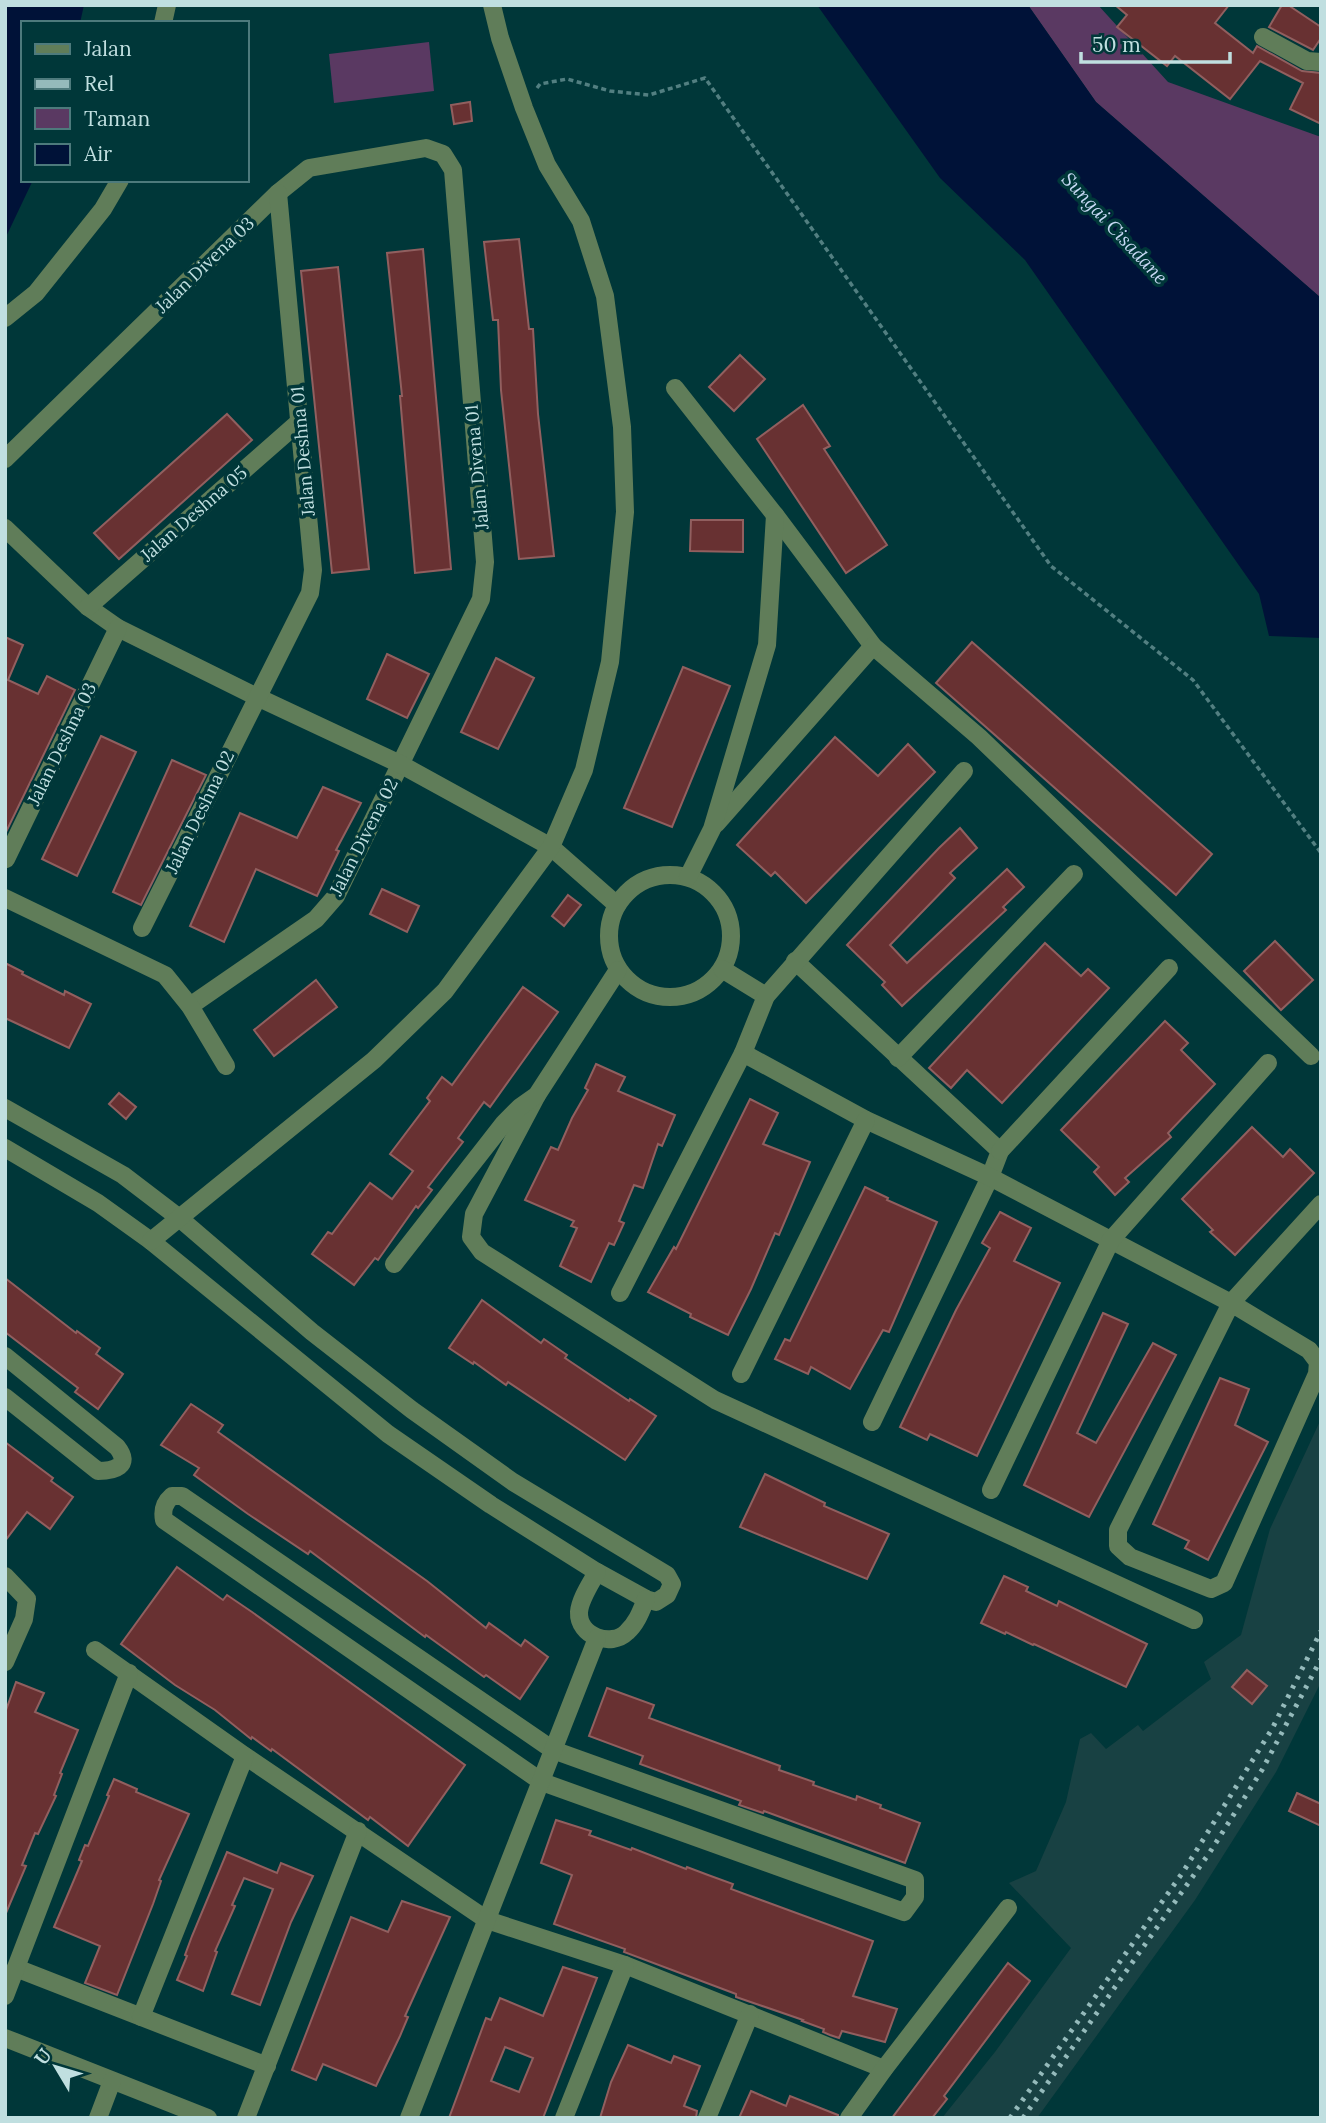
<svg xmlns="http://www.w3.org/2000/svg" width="1326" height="2123" viewBox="0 0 1326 2123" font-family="Lora,serif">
<rect width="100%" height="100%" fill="#003739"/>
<path fill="#184143" d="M1321,1419V1682L1276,1772L1195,1900L1037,2118H942L995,2052L1071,1948L1009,1883L1036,1871L1066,1802L1080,1739L1091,1733L1106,1749L1138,1725L1143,1731L1211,1679L1204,1662L1241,1635L1270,1529Z"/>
<g fill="#5a3962">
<path d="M1028,5H1098L1168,82L1321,137V298L1096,102Z"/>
<path d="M429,42L434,91L334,103L329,54Z"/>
</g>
<g fill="#001238">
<path d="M5,5H84L80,23H23V180H33L5,239Z"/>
<path d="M817,5H1028L1096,102L1321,298V638L1269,636L1259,594L1025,260L940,178Z"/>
</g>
<g fill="#683132" stroke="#915f5f" stroke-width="2" fill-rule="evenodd">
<path d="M1115,5H1229L1215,23L1253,53L1257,46L1302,71L1321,73V124L1290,109L1303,83L1260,61L1230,99L1175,56L1167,66L1117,27L1127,15Z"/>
<path d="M1282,5H1288L1321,27V38L1313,50L1269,27Z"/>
<path d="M470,102L472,121L454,124L451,105Z"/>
<path d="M519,239L529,329H533L538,414L554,556L519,559L501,390L498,320H493L484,242Z"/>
<path d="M423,249L451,569L415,573L400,396H402L387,253Z"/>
<path d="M338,267L369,569L332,573L301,271Z"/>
<path d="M740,355L765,379L734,411L709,387Z"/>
<path d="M803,405L830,446L824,449L887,545L846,573L757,439Z"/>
<path d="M227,414L252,440L119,559L94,533Z"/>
<path d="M691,520H743V552L690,551Z"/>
<path d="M5,637L23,645L8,680L38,694L47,676L75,690L5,834Z"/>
<path d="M972,642L1212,854L1176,895L936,683Z"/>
<path d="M387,654L429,674L407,718L367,699Z"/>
<path d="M496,658L534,678L498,749L461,732Z"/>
<path d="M683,667L730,686L672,827L624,808Z"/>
<path d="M101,736L136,752L77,876L42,859Z"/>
<path d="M835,737L878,776L908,744L935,772L806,903L775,872L771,876L737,845Z"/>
<path d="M172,760L206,775L141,905L113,892Z"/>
<path d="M323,787L361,803L336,850L339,851L317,896L256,869L224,942L190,926L240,813L297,838Z"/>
<path d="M960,828L977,848L950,873L955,878L890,945L907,963L1007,869L1024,887L1003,907L1006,910L902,1006L882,985L885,982L847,945L939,848Z"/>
<path d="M382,889L419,906L407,932L370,914Z"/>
<path d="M568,895L581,905L564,926L552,916Z"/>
<path d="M1275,941L1313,980L1281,1010L1244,971Z"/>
<path d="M1045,943L1081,976L1088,969L1109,988L1002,1103L967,1070L951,1088L929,1068Z"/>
<path d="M5,963L23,972L22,974L64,995L65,991L91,1004L69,1048L5,1018Z"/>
<path d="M316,980L337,1007L274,1056L254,1030Z"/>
<path d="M523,987L558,1012L490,1107L484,1102L458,1138L463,1142L428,1187L432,1190L418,1208L416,1206L378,1260L375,1258L354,1285L312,1254L328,1232L332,1234L370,1183L392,1199L413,1171L390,1154L430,1101L427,1098L442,1077L452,1085Z"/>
<path d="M1165,1021L1188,1043L1181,1050L1215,1084L1168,1133L1171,1137L1125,1178L1129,1182L1115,1195L1094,1172L1099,1167L1061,1130Z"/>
<path d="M596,1064L625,1077L618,1091L675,1115L662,1146L658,1144L643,1188L634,1185L619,1221L624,1223L614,1245L609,1243L591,1282L560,1266L577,1228L571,1226L574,1221L525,1200L551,1147L558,1150L572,1118L588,1090L585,1088Z"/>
<path d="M119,1093L136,1107L126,1119L109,1104Z"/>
<path d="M750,1099L778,1113L763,1144L810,1162L779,1235L775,1233L751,1289L728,1335L690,1317L691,1314L648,1292L674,1247L676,1249Z"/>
<path d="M1252,1127L1283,1157L1290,1149L1314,1173L1235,1255L1210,1232L1213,1230L1182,1199Z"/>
<path d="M865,1187L888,1198L887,1200L937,1222L889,1332L883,1330L850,1389L811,1367L808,1374L775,1359L785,1339L790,1341Z"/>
<path d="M1000,1212L1031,1228L1014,1261L1060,1283L977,1456L930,1434L927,1440L900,1427L956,1310L990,1248L982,1243Z"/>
<path d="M5,1278L76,1333L77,1331L100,1348L96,1354L123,1374L98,1409L75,1392L78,1388L5,1332Z"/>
<path d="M482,1300L541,1343L544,1339L567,1355L565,1358L629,1401L630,1399L656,1416L625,1460L508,1382L506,1385L474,1362L473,1364L449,1348Z"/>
<path d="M1103,1313L1128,1324L1077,1433L1096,1443L1153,1343L1176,1355L1089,1517L1024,1485Z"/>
<path d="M1220,1378L1249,1389L1235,1425L1268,1442L1208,1560L1185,1548L1189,1541L1153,1524Z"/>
<path d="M191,1404L223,1425L218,1432L427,1581L486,1628L489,1623L521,1646L525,1640L548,1657L520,1699L486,1675L484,1677L426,1635L425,1637L310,1551L308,1554L248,1514L194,1475L199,1468L161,1445Z"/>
<path d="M5,1442L53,1478L51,1481L73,1497L50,1529L27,1512L5,1541Z"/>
<path d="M765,1474L825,1503L824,1506L889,1534L867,1579L740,1527Z"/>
<path d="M177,1567L223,1600L227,1595L252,1612L465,1765L408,1846L370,1817L368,1820L272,1749L271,1751L252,1737L251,1739L215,1710L175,1685L121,1644Z"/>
<path d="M1004,1576L1028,1587L1026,1591L1057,1606L1059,1601L1147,1644L1126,1687L1034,1644L1033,1645L1006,1632L1005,1634L981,1623Z"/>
<path d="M1247,1670L1267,1686L1252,1704L1232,1687Z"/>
<path d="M16,1682L44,1693L35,1712L78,1730L60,1773L62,1774L54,1795L56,1796L38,1834L35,1833L22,1865L26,1866L6,1913L5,1713Z"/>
<path d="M607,1688L654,1705L649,1718L780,1766L779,1770L814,1782L813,1785L856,1800L857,1796L881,1805L880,1808L920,1823L905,1863L764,1811L763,1813L739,1805L741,1801L640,1764L643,1756L589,1736Z"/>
<path d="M114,1779L137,1789L136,1792L189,1814L159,1880L161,1881L153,1904L117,1995L85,1983L100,1946L54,1927L82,1861L79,1860L85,1845L88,1846L109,1796L107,1795Z"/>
<path d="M1297,1793L1321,1804V1826L1289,1811Z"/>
<path d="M556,1820L591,1831L589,1835L631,1850L632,1848L686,1869L687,1867L708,1875L733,1884L731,1889L873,1941L853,1996L897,2009L885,2042L842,2031L839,2038L830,2035L823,2032L824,2029L802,2021L803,2020L736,1997V1994L624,1952L625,1949L554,1924L572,1875L541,1863Z"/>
<path d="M227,1852L277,1873L281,1863L313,1876L291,1922L260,2005L232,1994L273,1889L244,1878L232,1905L235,1906L215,1951L217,1952L203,1991L177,1980L187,1956L185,1955L192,1936Z"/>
<path d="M402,1901L450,1917L405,2016L408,2017L400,2036L376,2086L323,2064L316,2080L292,2070L351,1917L388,1932Z"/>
<path d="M1008,1963L1030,1981L944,2096L947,2099L932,2118H892Z"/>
<path d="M563,1967L597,1978L543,2118H449L486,2018L491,2020L500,1998L543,2016ZM505,2047L533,2058L519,2092L491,2081Z"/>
<path d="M628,2045L671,2063L674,2056L700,2066L684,2106L697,2111L696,2118H600L611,2082Z"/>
<path d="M751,2091L786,2106L790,2096L838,2115V2118H739Z"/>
</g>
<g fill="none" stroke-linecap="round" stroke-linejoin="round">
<path stroke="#527f81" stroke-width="3.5" stroke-dasharray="5 3.5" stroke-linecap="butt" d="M537,88L540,84L567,79L610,91L649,95L705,78L1051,566L1193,680L1321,853"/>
<g stroke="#607d59" stroke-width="18">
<path d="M163,23L167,5"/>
<path d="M1263,37L1307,61L1321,62"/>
<path d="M5,318L36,293L103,209L120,180"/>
<path d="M675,388L775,515L873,646L979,737L1311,1056"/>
<path d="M5,459L278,193L309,168L426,148L443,154L453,170L485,562L481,599L336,896L316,919L190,1006"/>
<path d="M5,528L88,607L118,628L257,697L400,764L551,847L617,905"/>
<path d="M88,607L300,421"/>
<path d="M716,824L873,646"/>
<path d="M6,859L118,628"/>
<circle cx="670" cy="936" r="61"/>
<path d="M688,877L712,829L767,645L775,515"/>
<path d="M5,898L165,975L190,1006L226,1066"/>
<path d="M142,928L310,593L313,570L278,193"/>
<path d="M795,961L1000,1151L990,1177L872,1422"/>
<path d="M722,969L766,996"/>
<path d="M743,1053L866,1120L990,1177L1231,1303L1309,1350L1318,1362L1317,1374L1224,1583L1211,1589L1130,1557L1118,1546V1530L1231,1303L1321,1204"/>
<path d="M898,1058L1074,874"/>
<path d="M537,1095L474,1214L471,1237L482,1252L715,1400L1194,1620"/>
<path d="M5,1108L123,1175L178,1217L312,1332L412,1410L513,1482L667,1575L672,1584L667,1595L656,1602L646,1599L597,1572L491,1505L388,1434L151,1241L98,1203L5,1148"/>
<path d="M1000,1151L1169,968"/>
<path d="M151,1241L374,1060L445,991L551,847L584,770L610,662L625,512L622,427L605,296L581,221L547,165L524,108L500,38L492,5"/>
<path d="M394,1264L504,1123L520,1107L537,1095L618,970"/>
<path d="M620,1293L743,1053L766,996L964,771"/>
<path d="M5,1356L117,1447C132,1466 114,1471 98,1471L5,1397"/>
<path d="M741,1374L866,1120"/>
<path d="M991,1490L1111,1240L1268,1063"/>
<path d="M172,1496H182L553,1750L915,1880V1897L904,1912L542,1782L164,1520C162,1510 164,1503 172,1496Z"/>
<path d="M597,1572C591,1583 580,1599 579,1612C578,1636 611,1648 627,1632C637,1623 641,1611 646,1599"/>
<path d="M5,1576L27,1599L24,1619L5,1662"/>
<path d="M95,1650L245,1756L487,1920L625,1965L884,2069"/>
<path d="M16,1968L267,2066"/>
<path d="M5,1996L129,1673"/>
<path d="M141,2017L245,1756"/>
<path d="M5,2038L208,2118"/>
<path d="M98,2118L112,2081"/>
<path d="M246,2118L358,1831"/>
<path d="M409,2118L597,1638"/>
<path d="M564,2118L625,1965"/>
<path d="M707,2118L750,2014"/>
<path d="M849,2118L884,2069L1008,1908"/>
</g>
<g stroke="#95babb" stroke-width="5" stroke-dasharray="3.5 7" stroke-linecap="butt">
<path d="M1010,2118L1183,1872L1272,1729L1321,1631"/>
<path d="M1023,2118L1210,1852L1262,1770L1321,1659"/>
</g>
</g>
<g text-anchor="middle" stroke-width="7" stroke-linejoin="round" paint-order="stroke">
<g font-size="18" fill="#c0dfe0" stroke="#003739">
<text transform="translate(205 265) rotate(-44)" y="6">Jalan Divena 03</text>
<text transform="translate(303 451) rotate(-95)" y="6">Jalan Deshna 01</text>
<text transform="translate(477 467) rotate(-95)" y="6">Jalan Divena 01</text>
<text transform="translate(194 514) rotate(-41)" y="6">Jalan Deshna 05</text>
<text transform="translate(62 744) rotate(-64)" y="6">Jalan Deshna 03</text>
<text transform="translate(200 812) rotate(-64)" y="6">Jalan Deshna 02</text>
<text transform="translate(364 837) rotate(-63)" y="6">Jalan Divena 02</text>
</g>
<g font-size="19" font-style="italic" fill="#c6d8f4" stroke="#003739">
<text transform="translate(1115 228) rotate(47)" y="7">Sungai Cisadane</text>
</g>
</g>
<rect width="1326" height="2123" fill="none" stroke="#c0dfe0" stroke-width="14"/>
<rect x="21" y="21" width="228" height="161" fill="#003739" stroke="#4d7a7c" stroke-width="2"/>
<rect x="35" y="44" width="35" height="10" fill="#607d59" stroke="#4d7a7c" stroke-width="2"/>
<text x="84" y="56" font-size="21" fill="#c0dfe0">Jalan</text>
<rect x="35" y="79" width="35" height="10" fill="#95babb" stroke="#4d7a7c" stroke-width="2"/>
<text x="84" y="91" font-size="21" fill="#c0dfe0">Rel</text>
<rect x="35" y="108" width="35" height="21" fill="#5a3962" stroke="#4d7a7c" stroke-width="2"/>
<text x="84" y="126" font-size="21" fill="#c0dfe0">Taman</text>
<rect x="35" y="144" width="35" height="21" fill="#001238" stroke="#4d7a7c" stroke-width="2"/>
<text x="84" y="161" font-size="21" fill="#c0dfe0">Air</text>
<g transform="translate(56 2067) rotate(308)" stroke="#003739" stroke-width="5" paint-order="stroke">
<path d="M0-5L12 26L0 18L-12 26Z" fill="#c0dfe0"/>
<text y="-10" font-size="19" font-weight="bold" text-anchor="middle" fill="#c0dfe0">U</text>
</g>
<path d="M1081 52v10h149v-10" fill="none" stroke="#c0dfe0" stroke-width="3.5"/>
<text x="1092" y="52" font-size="21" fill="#c0dfe0" stroke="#003739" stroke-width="5" paint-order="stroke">50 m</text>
</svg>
